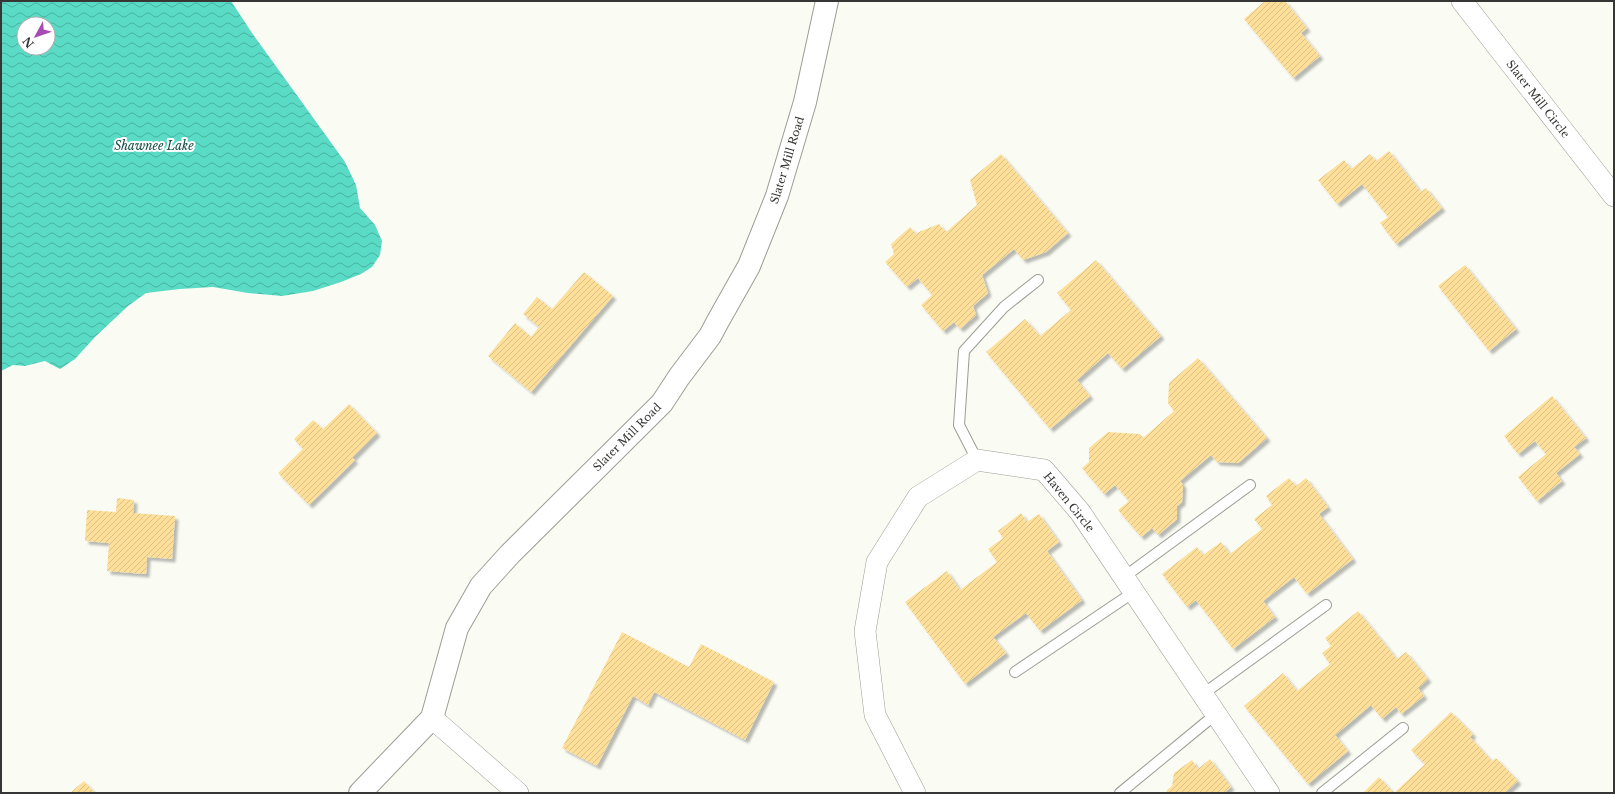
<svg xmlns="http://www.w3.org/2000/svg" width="1615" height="794" viewBox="0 0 1615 794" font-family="'Libre Baskerville',serif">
<defs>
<pattern id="water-waves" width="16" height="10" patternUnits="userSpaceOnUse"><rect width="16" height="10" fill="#59dbc5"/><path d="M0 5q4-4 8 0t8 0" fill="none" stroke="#4ab2a1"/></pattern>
<pattern id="building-hatch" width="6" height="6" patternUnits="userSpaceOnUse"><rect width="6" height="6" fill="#fedf99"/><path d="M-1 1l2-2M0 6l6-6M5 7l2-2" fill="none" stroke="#dac084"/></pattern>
<filter id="shadow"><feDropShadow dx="3.5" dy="3.5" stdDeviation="1" flood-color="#0004"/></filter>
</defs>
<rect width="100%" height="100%" fill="#fafcf4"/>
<path fill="url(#water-waves)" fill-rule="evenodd" d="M1,1H231L252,33L345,162L356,185L360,208L375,225L382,241L380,255L372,267L361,274L341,282L313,291L282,296L248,293L213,287L180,289L146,293L128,306L95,337L75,359L60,369L45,361L25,366L13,365L1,371ZM24,24H48V48H24Z"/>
<g fill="url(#building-hatch)" filter="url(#shadow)">
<path d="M1265,1H1285L1307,28L1301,33L1320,56L1293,78L1244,19Z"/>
<path d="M1389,151L1421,192L1426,188L1442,208L1396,244L1380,223L1388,217L1362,184L1337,204L1318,180L1344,160L1351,169L1370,154L1376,161Z"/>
<path d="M1001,154L1068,233L1046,252L1023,260L1014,249L982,275L988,293L973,306L976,315L960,329L954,322L943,331L921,305L932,295L918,278L907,287L885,262L894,254L891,244L910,227L916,234L921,231L939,224L946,232L977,205L970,180Z"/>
<path d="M1096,260L1161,336L1122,369L1108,353L1077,380L1090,396L1050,429L986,352L1025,319L1040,336L1071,310L1057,293Z"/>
<path d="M1465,265L1516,329L1489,351L1438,286Z"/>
<path d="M584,272L613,296L531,392L488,356L515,323L531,337L539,327L523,314L537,297L552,309Z"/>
<path d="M1198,358L1267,438L1238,463L1217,462L1211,455L1180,481L1183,485L1182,502L1177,506V519L1158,535L1152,528L1141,537L1118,510L1129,501L1115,485L1104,494L1082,468L1089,462V448L1108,432L1140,434L1143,438L1174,411L1168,403L1169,383Z"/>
<path d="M1552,396L1586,438L1574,447L1580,454L1556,473L1562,481L1537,501L1518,477L1546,454L1535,441L1518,454L1504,436Z"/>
<path d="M349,404L377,433L352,458L355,460L309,505L278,473L303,449L294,439L313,420L323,429Z"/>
<path d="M1289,478L1296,486L1306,478L1328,507L1319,514L1353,559L1307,594L1294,577L1263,601L1275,617L1233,649L1196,600L1187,607L1162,574L1197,547L1203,555L1221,542L1230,554L1262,529L1254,519L1272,505L1266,496Z"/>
<path d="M117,498L134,500L133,513L175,516L172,559L147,557L146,574L107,571L109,543L85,541L87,510L116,512Z"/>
<path d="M1021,513L1027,522L1039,514L1059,542L1047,551L1082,600L1040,631L1026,613L993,637L1006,653L965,684L905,602L947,571L960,590L997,562L988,549L1003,538L998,531Z"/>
<path d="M1358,611L1397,659L1406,652L1428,679L1418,688L1424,696L1401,714L1396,707L1382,719L1371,705L1335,735L1348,751L1308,784L1244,706L1283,673L1297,691L1330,664L1322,653L1331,646L1325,638Z"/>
<path d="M622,632L689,667L701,644L774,682L745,740L654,692L648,705L633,696L597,766L562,748Z"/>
<path d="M1451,712L1473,734L1470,737L1492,761L1496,758L1518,781L1505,793H1363L1379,777L1394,793L1425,764L1411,750Z"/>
<path d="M1210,759L1231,787L1224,793H1166L1167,790L1172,786L1174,773L1192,760L1198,769Z"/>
<path d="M84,781L95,793H70Z"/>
</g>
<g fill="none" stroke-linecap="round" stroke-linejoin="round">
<defs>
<g id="service">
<path d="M977,460L959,425L964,351L1004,307L1038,280"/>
<path d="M1124,577L1250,485"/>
<path d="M1015,672L1134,592"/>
<path d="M1203,694L1326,605"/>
<path d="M1120,793L1216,714"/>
<path d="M1322,793L1403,728"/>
</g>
<g id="minor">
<path d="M1462,1L1614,196"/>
<path d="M432,718L518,793"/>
<path d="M915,793L875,715L865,631L877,562L918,497L977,460L1044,470L1080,512L1269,793"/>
</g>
<path id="tertiary" d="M360,793L432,718L457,628L481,586L510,554L662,403L679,377L710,336L718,321L749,266L777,196L805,102L827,1"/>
</defs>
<use href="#service" stroke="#9b9d95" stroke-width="12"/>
<use href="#minor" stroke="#9b9d95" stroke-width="22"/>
<use href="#tertiary" stroke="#9b9d95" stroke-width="24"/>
<use href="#service" stroke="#fff" stroke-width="10"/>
<use href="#minor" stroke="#fff" stroke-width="21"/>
<use href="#tertiary" stroke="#fff" stroke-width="22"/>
</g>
<g text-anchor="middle" stroke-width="4" stroke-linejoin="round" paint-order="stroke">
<g font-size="11" fill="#363734" stroke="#fff">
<text transform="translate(1538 99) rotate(52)" y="4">Slater Mill Circle</text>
<text transform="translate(787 160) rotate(-73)" y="4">Slater Mill Road</text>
<text transform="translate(627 437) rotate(-45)" y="4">Slater Mill Road</text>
<text transform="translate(1069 502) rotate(51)" y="4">Haven Circle</text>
</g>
<g font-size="12" font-style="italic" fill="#124b42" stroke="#fff">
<text x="154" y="150">Shawnee Lake</text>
</g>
</g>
<rect width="1615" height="794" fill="none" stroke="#363734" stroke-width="4"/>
<g transform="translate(36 36) rotate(230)"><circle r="19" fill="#ffffff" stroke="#afafae"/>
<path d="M0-3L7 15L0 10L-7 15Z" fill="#a64ab4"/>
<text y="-6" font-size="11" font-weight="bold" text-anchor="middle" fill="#363734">N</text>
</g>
</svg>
